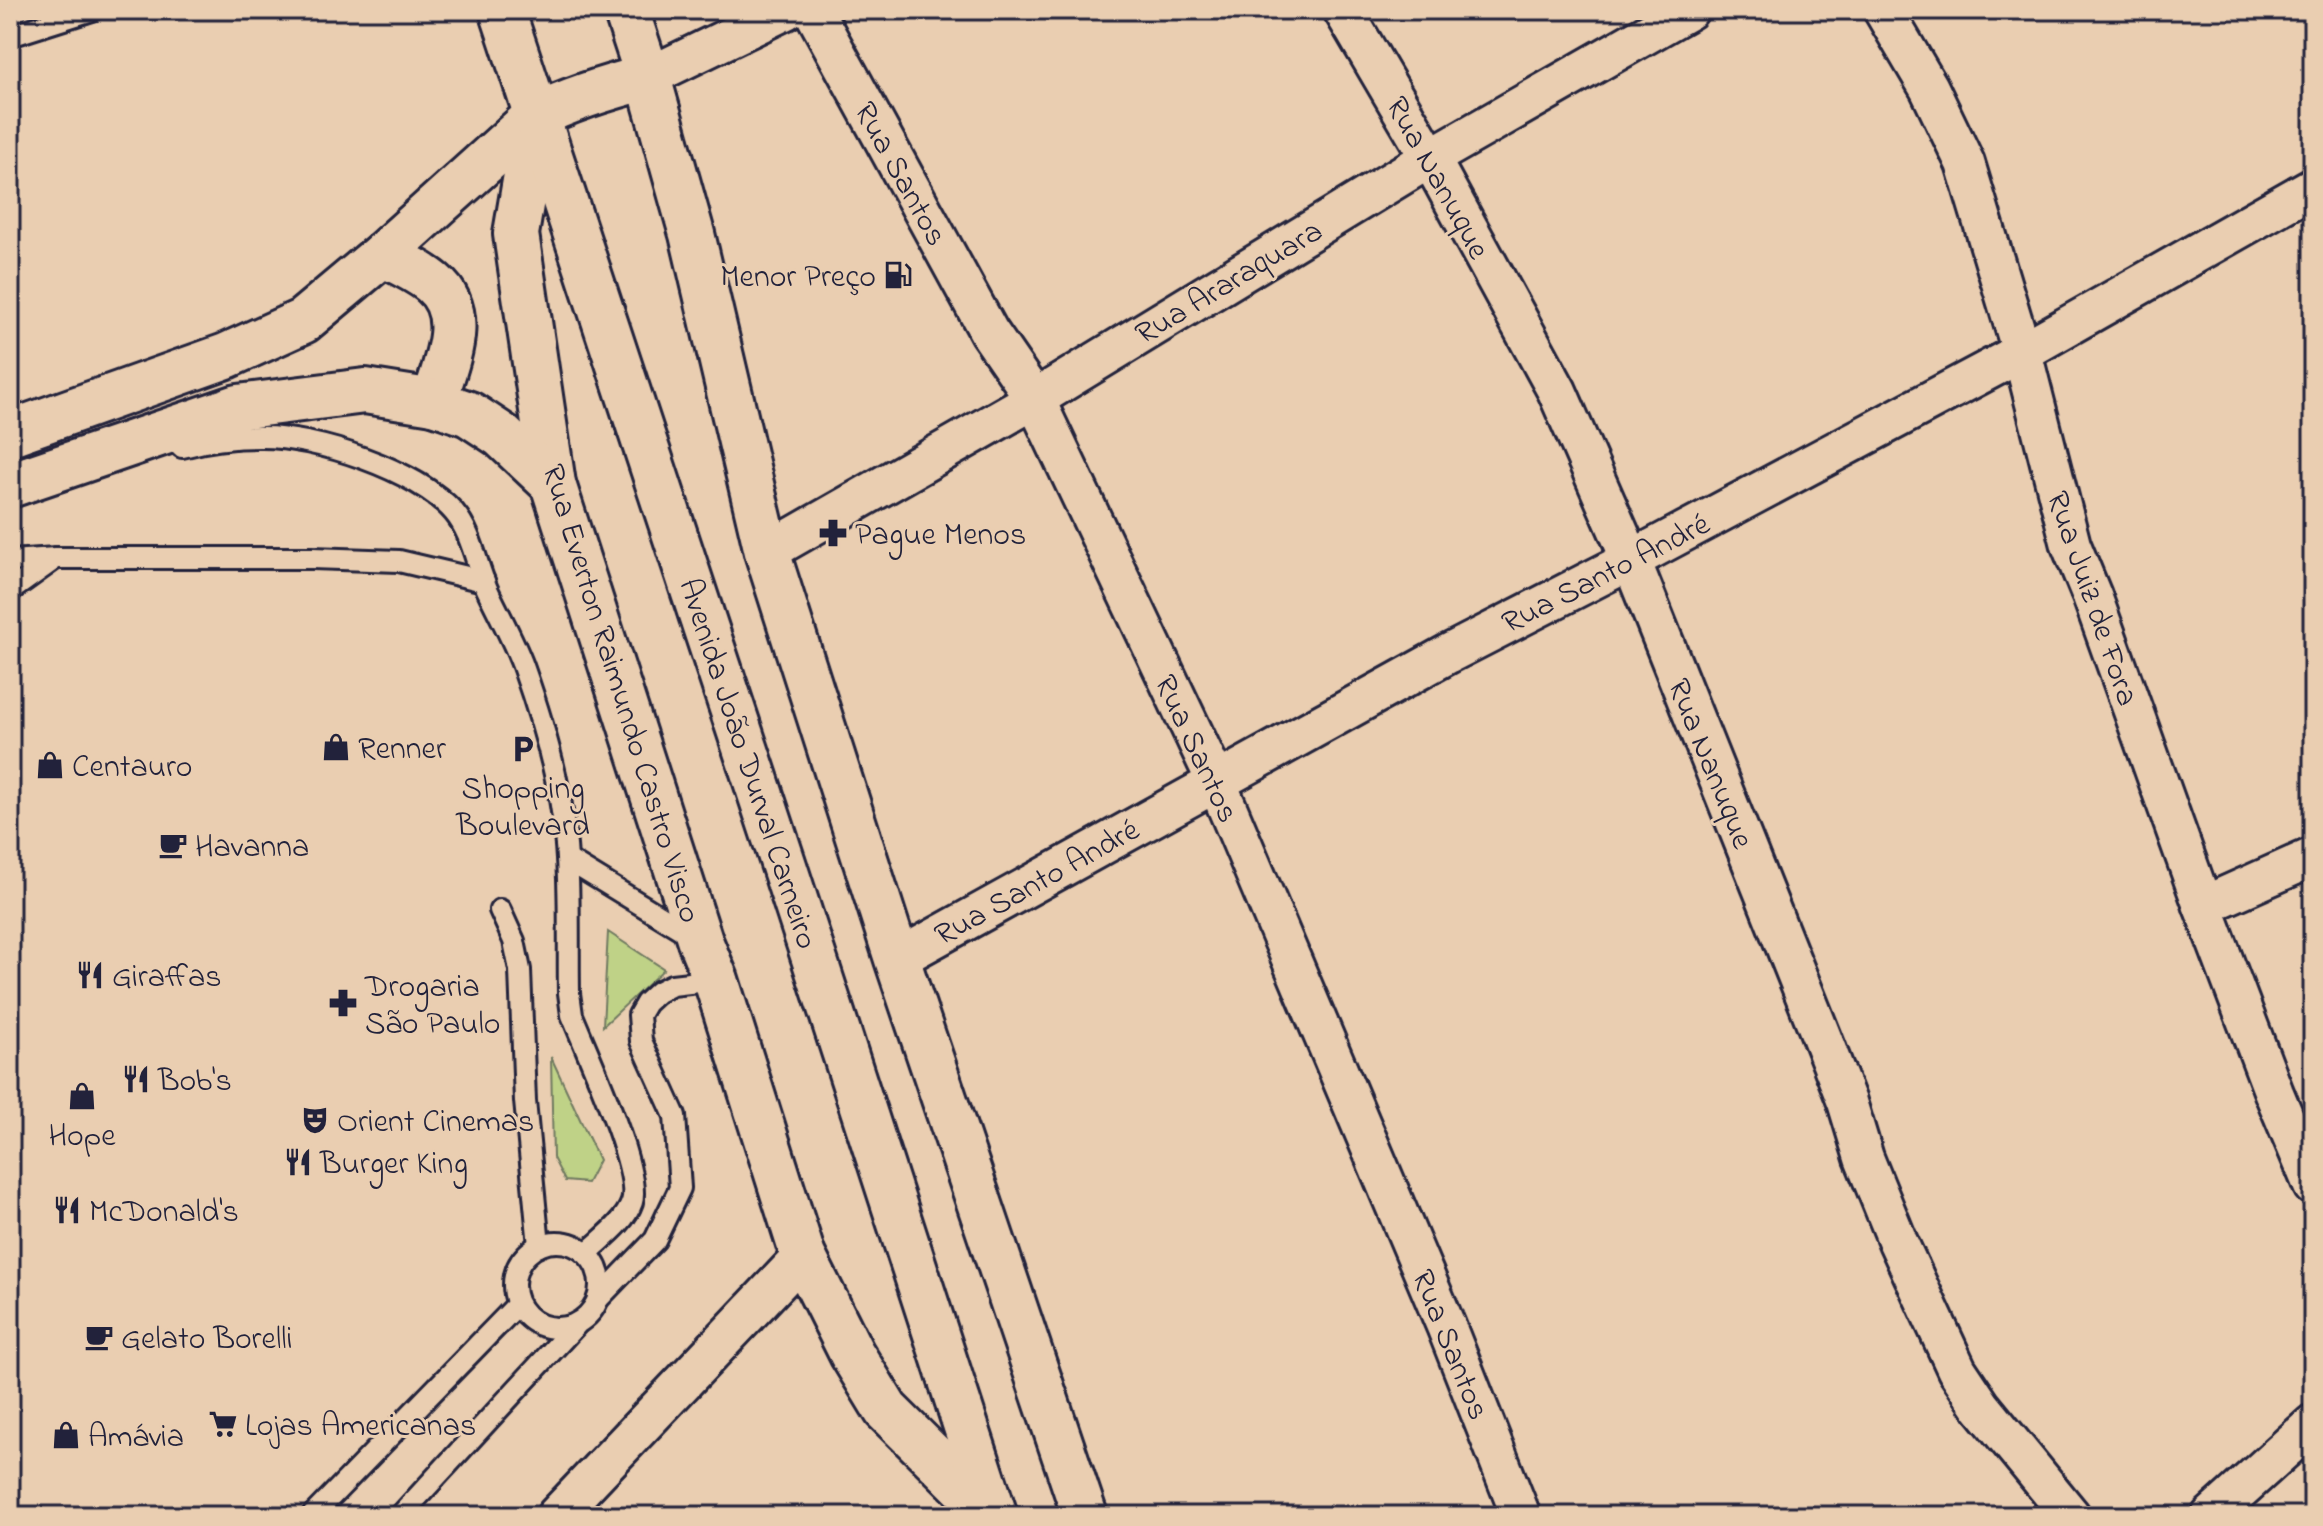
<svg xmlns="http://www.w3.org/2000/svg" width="2323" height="1526" viewBox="0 0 2323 1526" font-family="'Indie Flower',sans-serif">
<rect width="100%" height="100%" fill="#eaceb1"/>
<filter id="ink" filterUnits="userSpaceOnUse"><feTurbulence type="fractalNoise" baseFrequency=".0125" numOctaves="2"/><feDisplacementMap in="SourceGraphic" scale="16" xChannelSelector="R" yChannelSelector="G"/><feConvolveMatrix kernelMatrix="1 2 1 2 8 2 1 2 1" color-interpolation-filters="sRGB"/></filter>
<g filter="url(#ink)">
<g fill="#bfd287" stroke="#707a61" stroke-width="2">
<path d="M608,932L664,969L603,1026Z"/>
<path d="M551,1057L599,1160L587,1183L565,1181L553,1158Z"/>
</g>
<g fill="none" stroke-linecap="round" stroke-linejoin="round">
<defs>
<g id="lane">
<path d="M10,36L92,10"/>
<path d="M182,447C207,440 234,437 260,437C314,436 418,470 454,512C472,533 476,564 487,589C499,615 513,639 523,666C540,714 556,767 563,818C571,875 568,935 569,993L572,1015C586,1050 642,1171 632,1202C625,1223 601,1239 587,1253"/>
<path d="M10,561L56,558H312L399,561L484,581"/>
<path d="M10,591L56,558"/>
<path d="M568,860L694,937"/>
<path d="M500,910L514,941L520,970L525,1101L539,1246"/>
<circle cx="557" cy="1285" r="43"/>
<path d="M598,1299L655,1240L680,1188L675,1116L641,1041L639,1015L646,1003L658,992L672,985L716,980"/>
<path d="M312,1516L518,1304"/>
<path d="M400,1516L576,1325"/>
</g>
<g id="street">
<path d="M813,10L989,332L1035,399L1216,781L1446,1326L1521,1516"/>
<path d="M1343,10L1430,158L1557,391L1631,560L1822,1038L1847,1102L1864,1158L1898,1242L1957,1370L1981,1406L2071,1516"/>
<path d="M1883,10L1929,88L1965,163L2022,352L2071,545L2092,596L2203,906L2274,1093L2313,1186"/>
<path d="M648,77L786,10"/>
<path d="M767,552L1035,399L1430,158L1689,10"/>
<path d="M2203,906L2313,857"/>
<path d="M897,959L1448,654L1631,560L2022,352L2313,187"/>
<path d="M556,1516L803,1256"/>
<path d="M2211,1516L2313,1424"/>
</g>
<g id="secondary">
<path d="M536,116L516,234L553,484L700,941L716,980L803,1256L852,1354L886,1410L993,1516"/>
<path d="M383,254C400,263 419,271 433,283C470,314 445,364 434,402"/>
<path d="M10,433L226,356L303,321L383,254L536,116C572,98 609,87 648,77"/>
<path d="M10,485L238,407L365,391L434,402L469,414L501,435L553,484"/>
</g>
<g id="primary">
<path d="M502,10L788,878L995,1516"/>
<path d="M626,10L648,77L692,234L767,552L897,959L1085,1516"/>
</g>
</defs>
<use href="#lane" stroke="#22223b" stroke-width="26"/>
<use href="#street" stroke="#22223b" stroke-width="44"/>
<use href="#secondary" stroke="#22223b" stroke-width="50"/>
<use href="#primary" stroke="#22223b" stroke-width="50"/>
<use href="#lane" stroke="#eaceb1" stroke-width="20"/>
<use href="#street" stroke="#eaceb1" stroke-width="38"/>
<use href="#secondary" stroke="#eaceb1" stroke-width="44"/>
<use href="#primary" stroke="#eaceb1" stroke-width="44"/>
</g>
</g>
<defs>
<symbol id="fuel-bare" viewBox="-9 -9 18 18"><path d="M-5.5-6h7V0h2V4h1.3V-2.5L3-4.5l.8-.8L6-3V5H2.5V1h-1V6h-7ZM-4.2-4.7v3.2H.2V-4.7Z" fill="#22223b" stroke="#eaceb1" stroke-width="2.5" paint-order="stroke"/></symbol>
<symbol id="pharmacy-bare" viewBox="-9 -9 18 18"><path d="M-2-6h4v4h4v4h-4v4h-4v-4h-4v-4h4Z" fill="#22223b" stroke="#eaceb1" stroke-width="2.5" paint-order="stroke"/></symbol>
<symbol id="shop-bare" viewBox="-9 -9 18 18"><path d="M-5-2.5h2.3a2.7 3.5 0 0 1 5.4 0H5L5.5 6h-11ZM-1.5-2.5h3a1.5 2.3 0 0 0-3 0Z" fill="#22223b" stroke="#eaceb1" stroke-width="2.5" paint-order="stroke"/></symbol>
<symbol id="parking-bare" viewBox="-9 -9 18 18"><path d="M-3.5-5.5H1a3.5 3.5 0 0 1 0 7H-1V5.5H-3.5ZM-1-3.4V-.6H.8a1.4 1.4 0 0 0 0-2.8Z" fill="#22223b" stroke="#eaceb1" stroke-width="2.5" paint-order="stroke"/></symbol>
<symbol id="cafe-bare" viewBox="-9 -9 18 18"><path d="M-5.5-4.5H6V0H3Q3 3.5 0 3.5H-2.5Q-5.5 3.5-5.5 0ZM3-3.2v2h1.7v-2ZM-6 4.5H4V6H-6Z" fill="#22223b" stroke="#eaceb1" stroke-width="2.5" paint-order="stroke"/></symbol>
<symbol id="restaurant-bare" viewBox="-9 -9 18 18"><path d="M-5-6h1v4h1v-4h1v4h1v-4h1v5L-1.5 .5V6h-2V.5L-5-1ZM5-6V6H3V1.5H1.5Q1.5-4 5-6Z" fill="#22223b" stroke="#eaceb1" stroke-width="2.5" paint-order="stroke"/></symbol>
<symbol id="theatre-bare" viewBox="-9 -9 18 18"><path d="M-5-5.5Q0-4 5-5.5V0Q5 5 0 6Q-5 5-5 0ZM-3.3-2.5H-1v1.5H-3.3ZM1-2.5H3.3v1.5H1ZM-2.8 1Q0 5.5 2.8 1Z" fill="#22223b" stroke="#eaceb1" stroke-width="2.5" paint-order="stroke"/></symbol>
<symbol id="supermarket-bare" viewBox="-9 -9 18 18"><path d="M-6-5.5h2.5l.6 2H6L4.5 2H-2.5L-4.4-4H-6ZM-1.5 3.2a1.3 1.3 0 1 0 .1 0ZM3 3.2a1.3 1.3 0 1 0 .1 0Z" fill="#22223b" stroke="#eaceb1" stroke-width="2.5" paint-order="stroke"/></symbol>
</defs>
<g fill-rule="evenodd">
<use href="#fuel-bare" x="878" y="255" width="40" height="40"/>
<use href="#pharmacy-bare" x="813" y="513" width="40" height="40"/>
<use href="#shop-bare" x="316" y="727" width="40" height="40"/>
<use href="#parking-bare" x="503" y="729" width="40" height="40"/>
<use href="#shop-bare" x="30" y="745" width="40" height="40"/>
<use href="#cafe-bare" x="153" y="825" width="40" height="40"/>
<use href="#restaurant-bare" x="70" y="955" width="40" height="40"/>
<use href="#pharmacy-bare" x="323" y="983" width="40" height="40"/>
<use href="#restaurant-bare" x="116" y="1059" width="40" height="40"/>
<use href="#shop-bare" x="62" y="1076" width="40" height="40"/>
<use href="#theatre-bare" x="295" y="1100" width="40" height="40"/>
<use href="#restaurant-bare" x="278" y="1142" width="40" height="40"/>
<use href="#restaurant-bare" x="47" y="1190" width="40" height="40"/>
<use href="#cafe-bare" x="79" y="1317" width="40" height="40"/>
<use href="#supermarket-bare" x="203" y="1404" width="40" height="40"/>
<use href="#shop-bare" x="46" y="1415" width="40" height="40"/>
</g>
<g text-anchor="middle" stroke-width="6" stroke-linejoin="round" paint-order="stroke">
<g font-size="32" fill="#22223b" stroke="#eaceb1">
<text transform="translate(902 173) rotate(61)" y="11">Rua Santos</text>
<text transform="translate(1439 177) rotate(61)" y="11">Rua Nanuque</text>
<text transform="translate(1228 281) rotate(-31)" y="11">Rua Araraquara</text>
<text transform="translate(1605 572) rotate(-27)" y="11">Rua Santo André</text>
<text transform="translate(2094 598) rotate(71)" y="11">Rua Juiz de Fora</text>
<text transform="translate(623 693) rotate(73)" y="11">Rua Everton Raimundo Castro Visco</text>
<text transform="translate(1198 748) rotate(65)" y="11">Rua Santos</text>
<text transform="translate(750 763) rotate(72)" y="11">Avenida João Durval Carneiro</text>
<text transform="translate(1712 763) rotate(68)" y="11">Rua Nanuque</text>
<text transform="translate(1036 881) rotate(-29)" y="11">Rua Santo André</text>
<text transform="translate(1452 1344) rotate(68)" y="11">Rua Santos</text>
</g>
<g font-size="32" fill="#22223b" stroke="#eaceb1" text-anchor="start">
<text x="876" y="286" text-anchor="end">Menor Preço</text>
<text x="855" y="544">Pague Menos</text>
<text x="358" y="758">Renner</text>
<text x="72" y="776">Centauro</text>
<text x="523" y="798" text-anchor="middle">Shopping<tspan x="523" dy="37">Boulevard</tspan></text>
<text x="195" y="856">Havanna</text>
<text x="112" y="986">Giraffas</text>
<text x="365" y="996">Drogaria<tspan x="365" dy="37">São Paulo</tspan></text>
<text x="158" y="1090">Bob's</text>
<text x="337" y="1131">Orient Cinemas</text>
<text x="82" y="1145" text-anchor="middle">Hope</text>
<text x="320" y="1173">Burger King</text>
<text x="89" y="1221">McDonald's</text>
<text x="121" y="1348">Gelato Borelli</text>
<text x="245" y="1435">Lojas Americanas</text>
<text x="88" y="1446">Amávia</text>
</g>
</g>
<rect width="2323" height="1526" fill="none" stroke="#eaceb1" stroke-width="40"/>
<rect x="20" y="20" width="2283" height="1486" fill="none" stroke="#22223b" stroke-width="3" filter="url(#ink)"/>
</svg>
